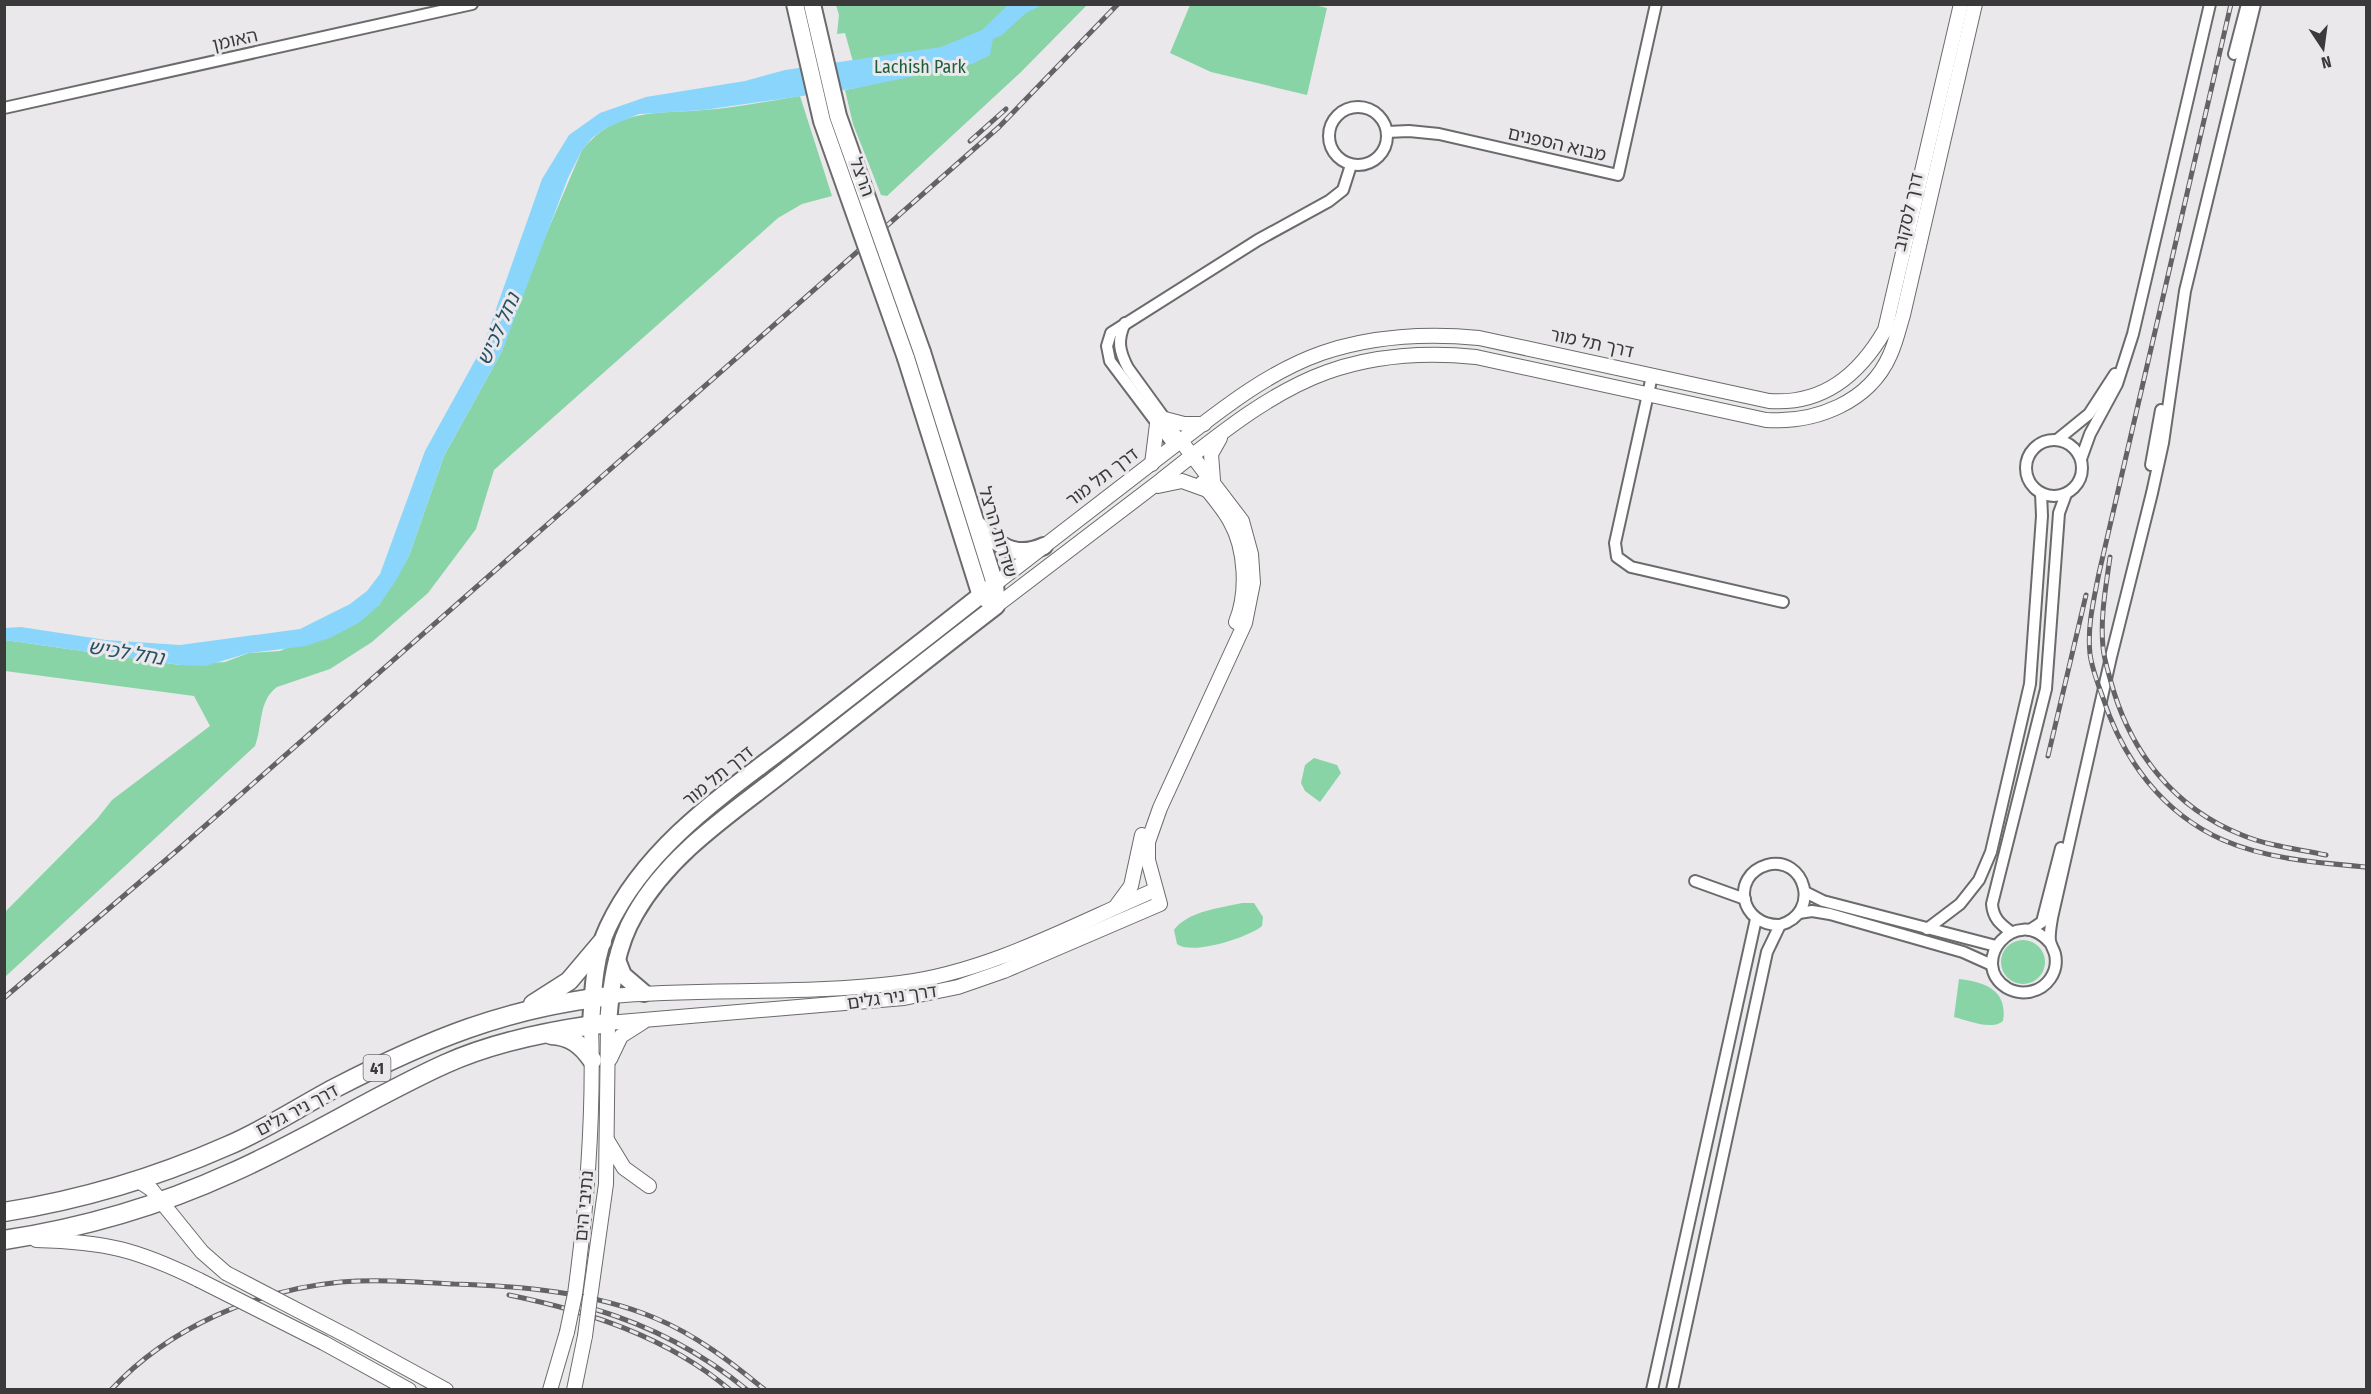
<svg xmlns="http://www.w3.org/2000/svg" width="2371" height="1394" viewBox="0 0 2371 1394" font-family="'Fira Sans Condensed','Noto Sans Hebrew',sans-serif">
<rect width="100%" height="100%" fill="#eae8eb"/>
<g fill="#88d4a6">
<path d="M1310,4L1327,8L1307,95L1211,72L1170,53L1190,5Z"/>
<path d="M836,5H1087L1021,72L887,196L881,195L853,124L845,90L860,87L845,33L837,34L839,15Z"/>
<path d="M800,96L832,196L802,204L778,218L494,470L476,529L428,593L372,642L330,669L277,687C258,701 263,725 255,746L5,977V912L97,819L112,800L210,726L194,696L5,671V640L180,665L225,662L249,653L280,651L379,605L409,556L444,456L502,351L534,263L582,150C616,108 657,114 704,110C736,108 768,101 800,96Z"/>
<path d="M1314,758L1337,765L1341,773L1320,802L1305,791L1301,783L1305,765Z"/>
<path d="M1242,903H1254L1263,917L1262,926C1249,937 1192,956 1177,944L1174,930C1188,911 1220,908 1242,903Z"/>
<circle cx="2023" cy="962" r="22"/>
<path d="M1959,979C1985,982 2008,990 2003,1021C1991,1031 1967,1020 1954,1017Z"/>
</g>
<path fill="#8ad5fb" d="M1008,5H1042L1026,13L1002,35L993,39L990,55L972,64L857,88L704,110L639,114L606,128L592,138L582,150L568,178L502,351L444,456L409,556L397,579L379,605L360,622L332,637L306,646L249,653L205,666L180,665L5,640L4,628L21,627L106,640L180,645L300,629L350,604L367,591L380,574L425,451L483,346L542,179L569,135L600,113L646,97L745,81L785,70L941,47L982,30Z"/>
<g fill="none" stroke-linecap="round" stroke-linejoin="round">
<defs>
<g id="minor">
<path d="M2234,54L2247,4"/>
<circle cx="1358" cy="136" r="29"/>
<path d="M4,108L472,4"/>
<path d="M1387,132L1409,131L1439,134L1618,175L1656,4"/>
<path d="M1125,323C1117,340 1119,351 1128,368L1181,441"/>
<path d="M1652,376L1615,543L1617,557L1631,567L1783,602"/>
<path d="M2057,440L2089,414L2115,374"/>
<circle cx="2054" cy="468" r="28"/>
<path d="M1174,446L1110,361L1107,346L1111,333L1258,240L1329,201L1343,190L1351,165"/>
<path d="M2081,459L2090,434L2117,384L2133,334L2210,4"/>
<path d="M2151,465L2161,410"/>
<path d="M1695,881L1745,899"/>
<path d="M1805,892L1823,901L1996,946"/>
<path d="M1799,913L1812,911L1830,914L1963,952L1992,965"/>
<path d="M1927,929L1960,904L1979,880L1991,852L2030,684L2042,516L2041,493"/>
<path d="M2030,930L2042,922L2061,848"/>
<path d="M2011,932C2000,924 1993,918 1992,904L2046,689L2059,513L2066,494"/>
<path d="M2050,943C2016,903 1967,963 2007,988C2014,992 2022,993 2029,992C2047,989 2059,972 2055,954C2054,950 2051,946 2050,941C2049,934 2051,925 2052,918L2111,657L2152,493L2163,443L2185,291L2255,4"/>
<path d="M1652,1390L1756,919"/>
<path d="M1672,1390L1767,952L1780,925C1822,913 1805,855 1767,865C1730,876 1740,926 1780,925"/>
</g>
<g id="tertiary">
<path d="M1165,419L1184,424H1204"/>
<path d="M1152,464L1157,424"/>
<path d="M1213,480L1211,454L1220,438"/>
<path d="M1202,483C1211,495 1223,508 1230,521C1246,549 1248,593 1236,622"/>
<path d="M1158,486L1182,481L1207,490"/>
<path d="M995,584C1050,541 1106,499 1161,456C1211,418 1262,374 1322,353C1371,336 1428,333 1479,338L1769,401C1823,405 1859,375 1885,330L1961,4"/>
<path d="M996,606C1051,564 1105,523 1160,481C1211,441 1266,394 1327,372C1374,355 1428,352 1476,357L1766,420C1815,423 1869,403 1890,355C1896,342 1899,328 1903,315L1975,4"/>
<path d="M1117,905L1131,886L1142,835"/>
<path d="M610,996C706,988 804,995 900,983C989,972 1073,925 1155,890"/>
<path d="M610,1059L621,1036L643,1022"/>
<path d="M607,1140L624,1168L649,1186"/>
<path d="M137,1180L151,1189L202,1252L226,1273"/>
<path d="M36,1240C106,1242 136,1249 199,1280"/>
<path d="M575,1294C587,1206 594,1114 591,1025"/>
<path d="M590,1298L606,1184L608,1023L904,998L958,987L1004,971L1160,904L1148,860V842L1160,808L1245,623L1253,583L1251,554L1242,521L1181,441"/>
<path d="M349,1337L446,1390"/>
<path d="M324,1343L409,1390"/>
<path d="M550,1390L567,1332"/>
<path d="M574,1390L585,1336"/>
</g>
<g id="secondary">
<path d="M922,352L995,584L996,596"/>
<path d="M906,358L981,596L988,600"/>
<path d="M978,525C998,546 1015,559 1044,546"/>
<path d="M617,960L623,975L644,993"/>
<path d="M608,1023C611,985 616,946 635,914C671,851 734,812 789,768C858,714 927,659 996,606"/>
<path d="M591,1025C593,993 594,956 608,927C649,840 735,787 808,730C870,682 933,633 995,584"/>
</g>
<g id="trunk">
<path d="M533,1004L569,981L602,942"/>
<path d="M551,1035C570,1036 581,1044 592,1060"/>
<path d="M4,1212C80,1200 157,1177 227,1146C265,1130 299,1107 335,1088C428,1040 505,1008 610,996"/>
<path d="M4,1240C82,1228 159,1206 231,1173C304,1141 372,1097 445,1064C496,1041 553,1030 608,1023"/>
</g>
</defs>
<use href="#minor" stroke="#6b6a6c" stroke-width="14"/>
<use href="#tertiary" stroke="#6b6a6c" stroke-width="16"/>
<use href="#secondary" stroke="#6b6a6c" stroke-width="20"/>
<use href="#trunk" stroke="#6b6a6c" stroke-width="21"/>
<use href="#minor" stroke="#fff" stroke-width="10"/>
<use href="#tertiary" stroke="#fff" stroke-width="14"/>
<use href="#secondary" stroke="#fff" stroke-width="16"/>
<use href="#trunk" stroke="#fff" stroke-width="18"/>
<defs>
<g id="rail">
<path d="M2231,4L2099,573C2094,599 2087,626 2090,654C2092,669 2098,684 2103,698C2123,759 2162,813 2223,840C2267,859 2319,863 2366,867"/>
<path d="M970,141L1006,109"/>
<path d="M2110,557C2106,586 2100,618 2103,647C2104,659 2108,671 2111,682C2130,752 2174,808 2242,835C2268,846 2298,849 2326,855"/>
<path d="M2048,756L2086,595"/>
<path d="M4,998L181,847L999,127L1118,4"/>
<path d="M509,1295C587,1311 668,1337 730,1390"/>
<path d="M594,1309C651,1326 701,1352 747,1390"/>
<path d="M111,1390C169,1327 257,1290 341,1282C378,1279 417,1282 454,1284C521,1286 593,1292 655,1318C696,1335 731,1362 765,1390"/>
</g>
</defs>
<use href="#rail" stroke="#636264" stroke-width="5"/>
<use href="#rail" stroke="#eae8eb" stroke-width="3" stroke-dasharray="9" stroke-linecap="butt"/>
<defs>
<g id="tertiary-bridge">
<path d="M226,1273L349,1337"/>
<path d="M199,1280L324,1343"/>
<path d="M567,1332L575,1294"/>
<path d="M585,1336L590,1298"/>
</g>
<g id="secondary-bridge">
<path d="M795,4L822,121L906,358"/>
<path d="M812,4L838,116L922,352"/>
</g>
</defs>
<use href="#tertiary-bridge" stroke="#6b6a6c" stroke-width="16" stroke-linecap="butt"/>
<use href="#secondary-bridge" stroke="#6b6a6c" stroke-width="20" stroke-linecap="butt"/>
<use href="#tertiary-bridge" stroke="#fff" stroke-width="14"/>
<use href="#secondary-bridge" stroke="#fff" stroke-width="16"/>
</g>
<g text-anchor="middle" stroke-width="6" stroke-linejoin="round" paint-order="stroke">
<rect fill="#eae8eb" stroke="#706e70" stroke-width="1.5" x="363.5" y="1055" width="27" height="26" rx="4.5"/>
<g font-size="16" font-weight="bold" fill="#3b3a3b">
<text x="377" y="1074">41</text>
</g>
<g font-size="18" fill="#3b3a3b" stroke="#eae8eb">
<text transform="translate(235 40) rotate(-13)" y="6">האומן</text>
<text transform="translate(1557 144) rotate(13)" y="6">מבוא הספנים</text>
<text transform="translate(862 177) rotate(70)" y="6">הרצל</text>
<text transform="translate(1908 212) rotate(-77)" y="6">דרך לסקוב</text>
<text transform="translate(1592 343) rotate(12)" y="6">דרך תל מור</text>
<text transform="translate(1102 477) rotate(-37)" y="6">דרך תל מור</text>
<text transform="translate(998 532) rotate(73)" y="6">שדרות הרצל</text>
<text transform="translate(718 776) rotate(-39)" y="6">דרך תל מור</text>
<text transform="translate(892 997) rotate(-8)" y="6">דרך ניר גלים</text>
<text transform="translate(297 1110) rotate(-28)" y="6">דרך ניר גלים</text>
<text transform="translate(584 1206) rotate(-85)" y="6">נתיבי הים</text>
</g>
<g font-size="18" fill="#1c5e3c" stroke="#eae8eb">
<text x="920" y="73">Lachish Park</text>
</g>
<g font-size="20" font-style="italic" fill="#275165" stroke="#eae8eb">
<text transform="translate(498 329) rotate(-66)" y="7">נחל לכיש</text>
<text transform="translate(126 652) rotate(9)" y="7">נחל לכיש</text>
</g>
</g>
<rect width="2371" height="1394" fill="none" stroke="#3b3a3b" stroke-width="12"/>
<g transform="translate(2323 48) rotate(167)" stroke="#eae8eb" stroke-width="4.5" paint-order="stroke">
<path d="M0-4.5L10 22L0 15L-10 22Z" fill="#3b3a3b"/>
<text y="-9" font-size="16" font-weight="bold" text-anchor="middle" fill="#3b3a3b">N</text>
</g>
</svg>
